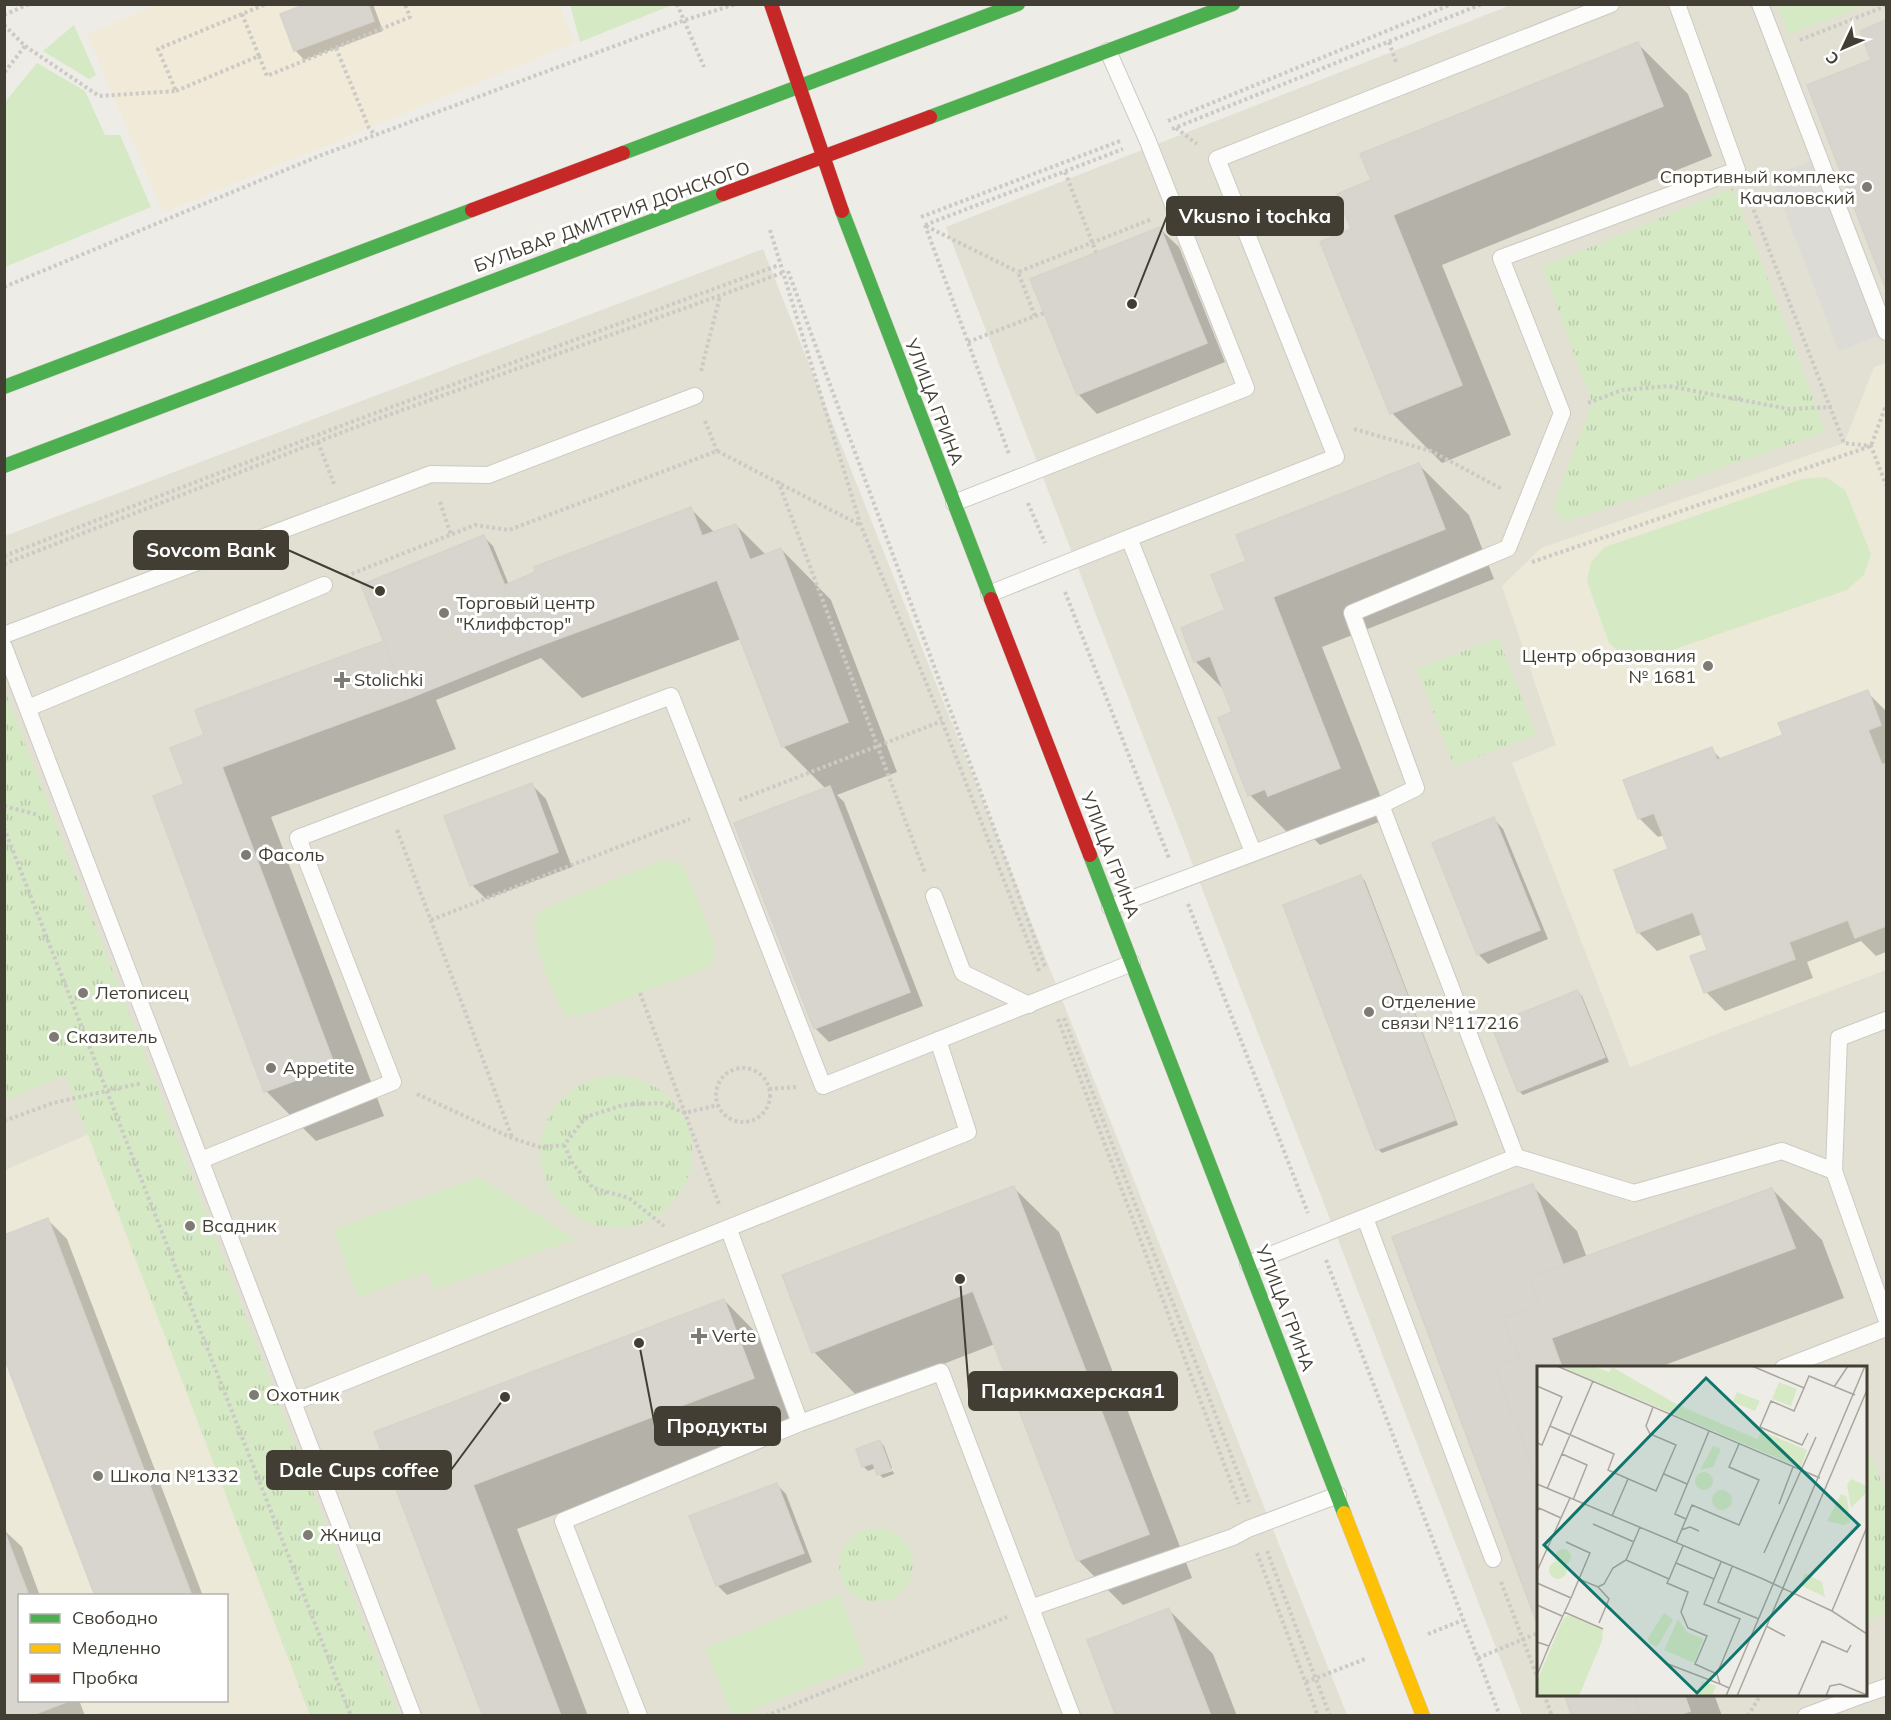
<svg xmlns="http://www.w3.org/2000/svg" width="1891" height="1720" viewBox="0 0 1891 1720" font-family="Mulish,sans-serif">
<defs>
<pattern id="park-tufts" width="24" height="20" patternUnits="userSpaceOnUse" patternTransform="scale(1.5)"><rect width="24" height="20" fill="#d6e9c5"/><path d="M3 7l-1-3M5 7V3M7 7l1-3M15 17l-1-3M17 17v-4M19 17l1-3" fill="none" stroke="#b9c9aa"/></pattern>
</defs>
<rect width="100%" height="100%" fill="#eeece6"/>
<g fill="#e2dfd3" fill-rule="evenodd">
<path d="M1511,5H1886V1715H1522L946,227ZM1538,1368H1866V1694H1538Z"/>
<path d="M763,249L1347,1715L5,1716V536ZM20,1596H226V1700H20Z"/>
</g>
<path fill="#f1ead8" d="M559,4L574,43L163,213L87,34L158,5Z"/>
<g fill="#ece9d8" fill-rule="evenodd">
<path d="M1886,363V970L1630,1067L1512,763L1556,745L1502,586L1541,548L1844,443L1874,367Z"/>
<path d="M89,1134L310,1715L5,1716V1170ZM20,1596H226V1700H20Z"/>
</g>
<g fill="#d6e9c5">
<path d="M570,4H672V5L580,42Z"/>
<path d="M1777,5H1865L1789,35Z"/>
<path d="M74,25L96,75L89,79L43,51Z"/>
<path d="M37,63L85,91L105,135H120L151,207L5,267V102Z"/>
<path d="M1826,477L1845,490L1871,554L1864,575L1847,590L1649,658H1626L1609,643L1587,581L1591,562L1605,547L1802,479Z"/>
<path d="M663,860L675,861L685,869L714,942V959L705,969L580,1016L566,1015C550,991 532,944 535,916L547,907Z"/>
<path d="M479,1177L575,1239L434,1290L427,1272L358,1297L333,1230Z"/>
<path d="M839,1594L866,1664L738,1715H731L705,1648Z"/>
</g>
<g fill="url(#park-tufts)">
<path d="M1733,188L1826,432L1565,522L1553,508L1592,402L1542,267Z"/>
<path d="M1498,638L1536,735L1454,766L1417,669Z"/>
<path d="M5,691L399,1715H310L65,1075L5,1101Z"/>
<circle cx="616" cy="1152" r="76"/>
<path d="M1872,1456L1886,1495V1613L1866,1621V1458Z"/>
<circle cx="876" cy="1565" r="37"/>
</g>
<path fill="#dddbd6" d="M1818,158L1886,333L1839,351L1771,176Z"/>
<g fill="#0003">
<path d="M311,4H373L383,31L304,60L295,50Z"/>
<path d="M1886,22V286L1809,86L1873,61L1862,32Z"/>
<path d="M1638,44L1688,94L1712,156L1442,265L1511,435L1442,463L1392,413L1353,230L1373,181Z"/>
<path d="M1159,228L1179,247L1225,362L1097,414L1078,394Z"/>
<path d="M1419,465L1469,515L1494,579L1322,647L1389,818L1320,845L1314,839L1300,845L1250,795L1234,713L1225,691L1195,661L1227,611L1248,562Z"/>
<path d="M690,508L715,533L736,525L766,555L781,549L831,600L897,772L837,795L844,802L923,1006L829,1042L815,1028L826,789L783,746L741,639L582,698L541,658L436,700L456,749L271,817L384,1116L316,1141L266,1091L186,785L206,736L383,643L484,537L493,546L509,585Z"/>
<path d="M1867,692L1886,711V952L1876,956L1861,941L1807,962L1813,978L1725,1011L1706,992L1709,951L1703,934L1657,951L1638,932L1670,850L1664,835L1658,837L1639,818L1711,749L1722,760L1785,736Z"/>
<path d="M531,784L546,799L572,867L486,899L472,885Z"/>
<path d="M1494,819L1503,829L1548,939L1488,964L1478,954Z"/>
<path d="M1361,877L1365,881L1458,1125L1382,1153L1378,1149Z"/>
<path d="M1578,992L1582,996L1609,1062L1523,1095L1519,1091Z"/>
<path d="M1532,1186L1577,1231L1587,1258L1772,1189L1822,1240L1844,1298L1657,1368H1538V1621L1394,1238Z"/>
<path d="M1014,1188L1059,1232L1192,1578L1123,1605L1078,1560L995,1344L858,1397L814,1352Z"/>
<path d="M48,1220L67,1239L203,1596H97Z"/>
<path d="M724,1300L768,1345L798,1423L517,1529L588,1716H484L376,1432Z"/>
<path d="M880,1442L884,1446L892,1468L879,1472L876,1468L868,1471L863,1466Z"/>
<path d="M893,1471L894,1474L883,1478L880,1475Z"/>
<path d="M777,1485L786,1494L812,1562L727,1595L717,1585Z"/>
<path d="M4,1530L22,1547L40,1596H20V1700H79L85,1716H4Z"/>
<path d="M1169,1610L1213,1654L1237,1716H1118Z"/>
<path d="M1566,1694H1714L1722,1716H1574Z"/>
</g>
<g fill="#d7d5ce" stroke="#d6d3cc" stroke-width="1.5">
<path d="M306,4H368L374,21L294,51L280,14Z"/>
<path d="M1886,20V290L1807,85L1871,60L1860,31Z"/>
<path d="M1638,42L1663,106L1393,215L1462,385L1390,414L1320,242L1351,229L1337,194L1371,180L1360,154Z"/>
<path d="M1160,227L1207,343L1077,395L1030,279Z"/>
<path d="M1419,463L1445,529L1273,597L1340,768L1268,796L1265,789L1248,796L1218,718L1232,712L1210,656L1194,662L1181,628L1225,610L1211,575L1246,561L1236,535Z"/>
<path d="M691,507L702,536L736,524L750,560L781,548L848,722L782,747L717,580L531,649L505,585L535,572L534,567Z"/>
<path d="M484,535L531,649L407,699L361,585Z"/>
<path d="M384,641L407,699L222,767L335,1066L264,1092L153,796L184,784L170,748L204,735L195,710Z"/>
<path d="M1868,690L1881,725L1868,730L1882,765L1886,763V926L1855,938L1848,920L1789,942L1795,959L1704,993L1690,956L1707,950L1693,912L1637,933L1614,870L1668,849L1654,813L1638,819L1623,780L1712,747L1717,760L1783,735L1778,723Z"/>
<path d="M532,783L558,852L470,886L444,816Z"/>
<path d="M830,786L910,992L814,1029L734,823Z"/>
<path d="M1494,817L1540,930L1477,955L1432,843Z"/>
<path d="M1361,875L1455,1120L1376,1150L1283,905Z"/>
<path d="M1578,990L1605,1057L1518,1092L1491,1025Z"/>
<path d="M1533,1184L1563,1265L1530,1277L1540,1304L1503,1318L1519,1358L1495,1367L1538,1483V1626L1392,1237Z"/>
<path d="M1533,1184L1563,1265L1772,1188L1795,1248L1551,1338L1562,1368H1538V1625L1392,1237Z"/>
<path d="M1014,1186L1149,1534L1077,1561L973,1291L812,1353L782,1275Z"/>
<path d="M1772,1188L1795,1248L1551,1338L1562,1368H1538V1483L1495,1367L1519,1358L1503,1318L1540,1304L1530,1277Z"/>
<path d="M48,1218L192,1596H95L4,1357V1235Z"/>
<path d="M724,1299L754,1378L473,1485L561,1716H483L374,1432Z"/>
<path d="M880,1440L891,1470L877,1475L873,1463L862,1467L856,1449Z"/>
<path d="M777,1483L804,1553L716,1586L689,1516Z"/>
<path d="M4,1530L29,1596H20V1700L69,1701L30,1716H4Z"/>
<path d="M1169,1608L1211,1716H1116L1087,1640Z"/>
<path d="M1564,1694H1618L1620,1701L1634,1696L1641,1716H1572Z"/>
<path d="M1565,1694H1684L1690,1711L1676,1716H1572Z"/>
<path d="M1618,1694H1684L1690,1711L1676,1716H1641L1634,1696L1620,1701Z"/>
</g>
<g fill="none" stroke-linecap="round" stroke-linejoin="round">
<defs>
<g id="lane">
<path d="M1760,4L1886,332"/>
<path d="M954,503L1246,388L1147,139L1108,51"/>
<path d="M1129,538L1336,457L1217,159L1611,4"/>
<path d="M989,594L1129,538L1253,852"/>
<path d="M4,635L431,474L488,475L695,396"/>
<path d="M4,647L413,1716"/>
<path d="M28,708L324,585"/>
<path d="M1381,805L1416,788L1352,613L1508,548L1562,413L1501,258L1737,170L1677,4"/>
<path d="M934,896L963,973L1029,1005"/>
<path d="M1110,907L1381,805L1516,1157"/>
<path d="M201,1160L393,1082L298,838L671,696L823,1086L1132,963"/>
<path d="M1834,1171L1839,1038L1886,1020"/>
<path d="M1365,1218L1493,1559"/>
<path d="M729,1230L800,1423"/>
<path d="M1248,1264L1516,1157L1634,1193L1782,1151L1834,1171L1886,1318"/>
<path d="M1783,1368L1886,1328"/>
<path d="M294,1402L968,1132L938,1040"/>
<path d="M1033,1607L1233,1537L1248,1529L1338,1495"/>
<path d="M1866,1694L1886,1687"/>
<path d="M639,1716L563,1521L800,1423L941,1372L1072,1716"/>
<path d="M1806,1716L1865,1694"/>
</g>
<g id="fast">
<path d="M930,117L1233,4"/>
<path d="M623,153L1018,4"/>
<path d="M842,211L991,599"/>
<path d="M4,387L472,210"/>
<path d="M4,466L723,194"/>
<path d="M1090,855L1344,1513"/>
</g>
<path id="slow" d="M1344,1513L1423,1716"/>
<g id="jam">
<path d="M771,4L842,211"/>
<path d="M723,194L930,117"/>
<path d="M472,210L623,153"/>
<path d="M991,599L1090,855"/>
</g>
</defs>
<use href="#lane" stroke="#cccac3" stroke-width="18"/>
<use href="#fast" stroke="#cdcabd" stroke-width="15"/>
<use href="#slow" stroke="#cdcabd" stroke-width="15"/>
<use href="#jam" stroke="#cdcabd" stroke-width="15"/>
<g stroke="#cccac5" stroke-width="4" stroke-dasharray="3 3" stroke-linecap="butt">
<path d="M677,4L704,67"/>
<path d="M242,14L259,56"/>
<path d="M4,15L29,4"/>
<path d="M4,25L25,46L4,73"/>
<path d="M1800,40L1886,6"/>
<path d="M1389,42L1396,62"/>
<path d="M25,46L99,96L176,91L158,49L266,4"/>
<path d="M336,48L369,128L375,135"/>
<path d="M176,91L259,56L267,76L410,17L405,4"/>
<path d="M1168,121L1452,4"/>
<path d="M1176,128L1197,144"/>
<path d="M1172,129L1482,4"/>
<path d="M1065,172L1096,252"/>
<path d="M1747,193L1844,443L1871,446L1886,485"/>
<path d="M921,217L1120,141"/>
<path d="M925,225L1009,454"/>
<path d="M925,225L1123,149"/>
<path d="M926,226L1018,272"/>
<path d="M770,230L861,526L942,721L1040,973"/>
<path d="M788,271L1046,969"/>
<path d="M4,287L319,156L682,21L736,4"/>
<path d="M1035,316L1044,313"/>
<path d="M968,342L1035,316L1018,272L1152,219"/>
<path d="M701,371L720,296"/>
<path d="M1588,403L1622,390L1668,386L1789,409L1832,407"/>
<path d="M705,421L717,451"/>
<path d="M1354,429L1431,451L1502,489"/>
<path d="M318,442L334,484"/>
<path d="M778,481L925,873"/>
<path d="M440,502L451,535"/>
<path d="M1028,503L1045,543"/>
<path d="M4,556L359,419L779,265"/>
<path d="M1532,562L1871,446L1886,405"/>
<path d="M4,564L361,425L782,273"/>
<path d="M346,576L475,525L509,530L717,451L860,525"/>
<path d="M1065,592L1169,858"/>
<path d="M739,800L942,721"/>
<path d="M4,806L39,815"/>
<path d="M4,828L351,1716"/>
<path d="M397,830L512,1137"/>
<path d="M1188,904L1308,1213"/>
<path d="M431,920L690,819"/>
<path d="M640,993L719,1204"/>
<path d="M1064,1018L1249,1502"/>
<path d="M1058,1019L1239,1504"/>
<circle cx="743" cy="1095" r="27"/>
<path d="M769,1089L796,1087"/>
<path d="M417,1094L512,1138L539,1147L564,1145L586,1117L623,1105L661,1103L685,1113L718,1105"/>
<path d="M4,1121L53,1103L142,1083"/>
<path d="M564,1145L573,1164L593,1188L629,1198L664,1226"/>
<path d="M1326,1260L1500,1716"/>
<path d="M1267,1551L1330,1716"/>
<path d="M1257,1553L1318,1716"/>
<path d="M1501,1582L1538,1679"/>
<path d="M1428,1634L1463,1620"/>
<path d="M1478,1658L1538,1633"/>
<path d="M1306,1682L1365,1659"/>
<path d="M1544,1694L1552,1716"/>
<path d="M766,1716L1007,1617"/>
<path d="M1748,1716L1761,1694"/>
</g>
<use href="#lane" stroke="#fcfcfb" stroke-width="16"/>
<use href="#fast" stroke="#4caf50" stroke-width="14"/>
<use href="#slow" stroke="#ffc107" stroke-width="14"/>
<use href="#jam" stroke="#c62828" stroke-width="14"/>
</g>
<g fill="#7e7b72" stroke="#fff" stroke-width="2">
<circle cx="1867" cy="187" r="6"/>
<circle cx="444" cy="613" r="6"/>
<circle cx="1708" cy="666" r="6"/>
<path d="M339 671h6v6h6v6h-6v6h-6v-6h-6v-6h6z"/>
<circle cx="246" cy="855" r="6"/>
<circle cx="83" cy="993" r="6"/>
<circle cx="1369" cy="1012" r="6"/>
<circle cx="54" cy="1037" r="6"/>
<circle cx="271" cy="1068" r="6"/>
<circle cx="190" cy="1226" r="6"/>
<path d="M696 1327h6v6h6v6h-6v6h-6v-6h-6v-6h6z"/>
<circle cx="254" cy="1395" r="6"/>
<circle cx="98" cy="1476" r="6"/>
<circle cx="308" cy="1535" r="6"/>
</g>
<g text-anchor="middle" stroke-width="6" stroke-linejoin="round" paint-order="stroke">
<g font-size="18" fill="#423e33" stroke="#fff" text-anchor="start">
<text x="1855" y="183" text-anchor="end">Спортивный комплекс<tspan x="1855" dy="21">Качаловский</tspan></text>
<text x="456" y="609">Торговый центр<tspan x="456" dy="21">"Клиффстор"</tspan></text>
<text x="1696" y="662" text-anchor="end">Центр образования<tspan x="1696" dy="21">№ 1681</tspan></text>
<text x="354" y="686">Stolichki</text>
<text x="258" y="861">Фасоль</text>
<text x="95" y="999">Летописец</text>
<text x="1381" y="1008">Отделение<tspan x="1381" dy="21">связи №117216</tspan></text>
<text x="66" y="1043">Сказитель</text>
<text x="283" y="1074">Appetite</text>
<text x="202" y="1232">Всадник</text>
<text x="712" y="1342">Verte</text>
<text x="266" y="1401">Охотник</text>
<text x="110" y="1482">Школа №1332</text>
<text x="320" y="1541">Жница</text>
</g>
<g font-size="18" fill="#423e33" stroke="#fff">
<text transform="translate(612 217) rotate(-20)" y="6">БУЛЬВАР ДМИТРИЯ ДОНСКОГО</text>
<text transform="translate(934 402) rotate(69)" y="6">УЛИЦА ГРИНА</text>
<text transform="translate(1110 855) rotate(69)" y="6">УЛИЦА ГРИНА</text>
<text transform="translate(1285 1308) rotate(69)" y="6">УЛИЦА ГРИНА</text>
</g>
</g>
<g transform="translate(1537 1366)">
<rect width="330" height="330" fill="#eeece6"/>
<path d="M200,26L223,35L218,45L196,36ZM176,80L184,83L176,101L163,104ZM314,113L330,120V126L314,142L310,118ZM175 134a10 10 0 1 1 20 0a10 10 0 1 1-20 0ZM304,128L310,131L313,157L306,159L290,155ZM12 204a9 9 0 1 1 18 0a9 9 0 1 1-18 0ZM268,207L285,216L288,231L263,219ZM127,247L136,254L120,281L112,277L111,272ZM165,315L179,320L175,330H159Z" fill="#d6e9c5"/>
<path d="M23,0H55L72,6L75,1L141,39L213,70L221,73L224,65L270,84L264,102ZM242,16L260,23L254,40L235,33ZM158 115a9 9 0 1 1 18 0a9 9 0 1 1-18 0ZM18 191a8 8 0 1 1 16 0a8 8 0 1 1-16 0ZM31,249L66,264L65,275L42,330H0V315L26,253ZM141,253L150,266L166,273L157,297L127,284Z" fill="#d6e9c5"/>
<path fill="none" stroke="#a9a69e" stroke-width="1.5" d="M20,0L283,112M215,0L267,22L272,10L318,29M0,20L25,31L5,79L0,77M297,21L311,0M267,22L257,45L234,35L223,61L265,79L271,67M13,60L77,88L71,104L119,125L139,79L113,68L109,60L116,41M25,88L50,99L36,134M127,108L150,118M0,118L226,213L295,245L330,268M10,123L56,15M242,138L256,101M0,146L2,142L24,152M75,150L91,113M149,153L138,148L172,65M56,158L97,176M144,164L153,161L162,165M29,176L53,187L42,213M139,177L155,139L202,159L222,114L192,101L202,78M227,187L279,71M89,194L132,213L146,180M139,197L177,213L184,196M195,201L181,236L222,253M0,205L33,132M132,213L130,217L151,226L144,246L151,262L170,270L158,298L180,308L183,318L192,322M177,213L167,238L203,253L180,308M0,217L34,232L12,280M61,221L72,233L62,257M34,232L42,213L61,221L67,218L76,202L89,194L103,161M0,239L25,250M295,245L330,161M27,246L66,263M229,260L248,270M0,276L12,280L0,309M131,298L183,318M189,330L328,0M200,330L330,24M261,330L285,275L310,286L314,279M289,330L293,320L303,318L330,329"/>
<path fill="#0f766e" fill-opacity="0.15" stroke="#0f766e" stroke-width="3" d="M169,12L322,159L160,327L7,179Z"/>
<rect width="330" height="330" fill="none" stroke="#423e33" stroke-width="3"/>
</g>
<path fill="none" stroke="#423e33" stroke-width="2" d="M1132 304L1167 216M380 591L288 550M960 1279L969 1391M639 1343L655 1426M505 1397L451 1470"/>
<g fill="#423e33" stroke="#fff" stroke-width="2">
<circle cx="1132" cy="304" r="6"/>
<circle cx="380" cy="591" r="6"/>
<circle cx="960" cy="1279" r="6"/>
<circle cx="639" cy="1343" r="6"/>
<circle cx="505" cy="1397" r="6"/>
</g>
<g fill="#423e33" stroke="#423e33" stroke-width="2">
<rect x="1167" y="197" width="176" height="38" rx="6"/>
<rect x="134" y="531" width="154" height="38" rx="6"/>
<rect x="969" y="1372" width="208" height="38" rx="6"/>
<rect x="655" y="1407" width="125" height="38" rx="6"/>
<rect x="267" y="1451" width="184" height="38" rx="6"/>
</g>
<g font-size="20" text-anchor="middle" font-weight="bold" fill="#fff">
<text x="1255" y="223">Vkusno i tochka</text>
<text x="211" y="557">Sovcom Bank</text>
<text x="1073" y="1398">Парикмахерская1</text>
<text x="717" y="1433">Продукты</text>
<text x="359" y="1477">Dale Cups coffee</text>
</g>
<rect width="1891" height="1720" fill="none" stroke="#423e33" stroke-width="12"/>
<rect x="18" y="1594" width="210" height="108" fill="#ffffff" stroke="#b3b2ad" stroke-width="1.5"/>
<rect x="30" y="1614" width="30" height="9" fill="#4caf50" stroke="#b3b2ad" stroke-width="1.5"/>
<text x="72" y="1624" font-size="18" fill="#423e33">Свободно</text>
<rect x="30" y="1644" width="30" height="9" fill="#ffc107" stroke="#b3b2ad" stroke-width="1.5"/>
<text x="72" y="1654" font-size="18" fill="#423e33">Медленно</text>
<rect x="30" y="1674" width="30" height="9" fill="#c62828" stroke="#b3b2ad" stroke-width="1.5"/>
<text x="72" y="1684" font-size="18" fill="#423e33">Пробка</text>
<g transform="translate(1843 48) rotate(226)" stroke="#ffffff" stroke-width="4.5" paint-order="stroke">
<path d="M0-4.5L10 22L0 15L-10 22Z" fill="#423e33"/>
<text y="-9" font-size="16" font-weight="bold" text-anchor="middle" fill="#423e33">С</text>
</g>
</svg>
